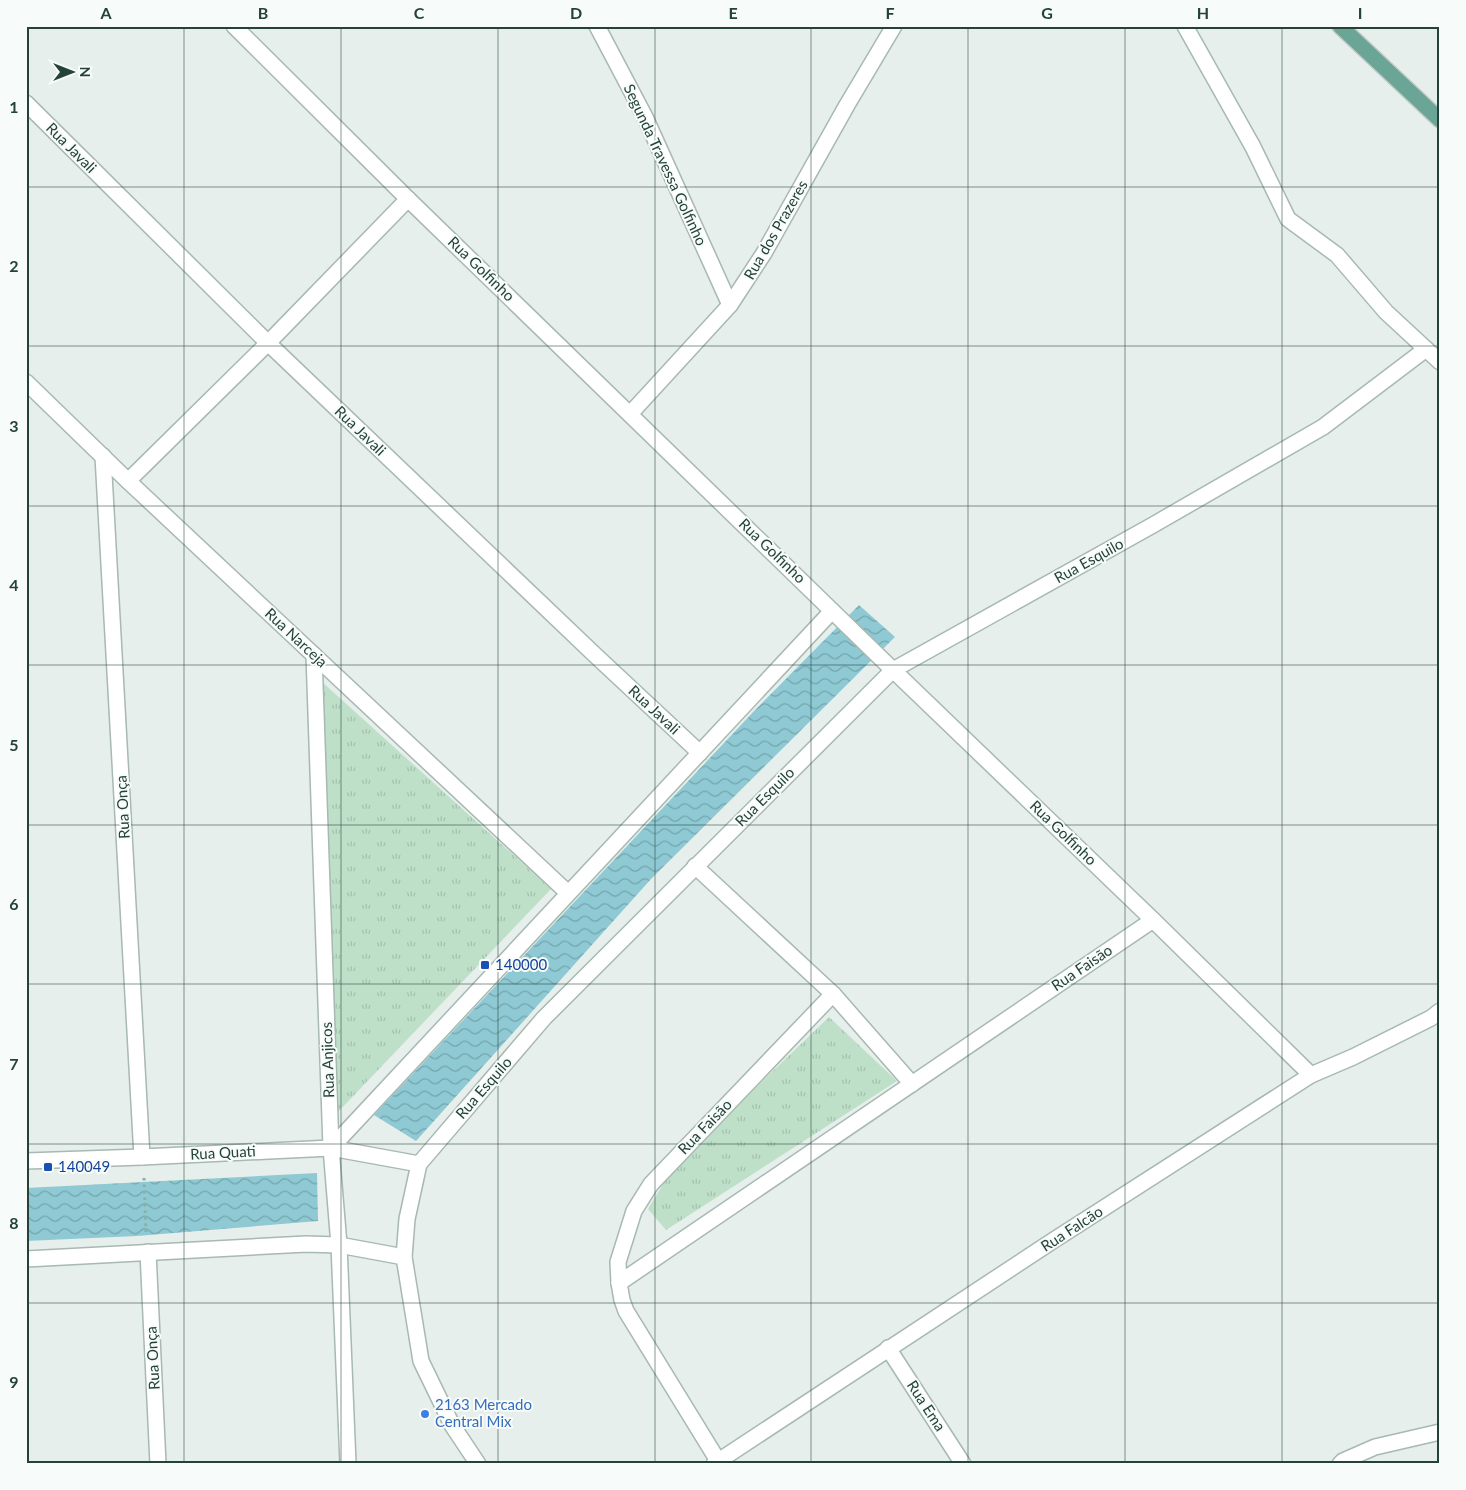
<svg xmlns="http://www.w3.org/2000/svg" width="1466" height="1490" viewBox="0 0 1466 1490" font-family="Lato,sans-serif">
<defs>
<pattern id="grass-tufts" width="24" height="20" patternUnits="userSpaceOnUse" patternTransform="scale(1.25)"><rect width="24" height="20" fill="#bfe0c8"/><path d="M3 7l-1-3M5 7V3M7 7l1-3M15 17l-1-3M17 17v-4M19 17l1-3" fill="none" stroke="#a4c1ad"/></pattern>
<pattern id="water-waves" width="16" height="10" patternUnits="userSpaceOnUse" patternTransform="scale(1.25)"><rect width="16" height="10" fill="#8ec9d4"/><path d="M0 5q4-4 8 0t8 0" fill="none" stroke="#74a5ad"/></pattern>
</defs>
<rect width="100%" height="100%" fill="#e6efeb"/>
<g fill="url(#grass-tufts)">
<path d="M321,681L551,889L338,1112L337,1098Z"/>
<path d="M829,1017L897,1081L666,1230L648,1209L674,1166Z"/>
</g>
<g fill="url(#water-waves)">
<path d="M859,605L895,637L651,879L416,1141L374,1115L755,710Z"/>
<path d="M317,1173L318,1221L137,1236L26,1241V1188Z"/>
</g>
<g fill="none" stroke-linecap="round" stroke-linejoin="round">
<defs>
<g id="minor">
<path d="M234,26L408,199L893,670L1153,920L1311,1075"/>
<path d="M597,26L645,117L730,305"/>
<path d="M1185,26L1253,147L1288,219L1337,255L1386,312L1440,362"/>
<path d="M26,103L268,343L595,655L700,753"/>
<path d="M26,382L128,481L568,893"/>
<path d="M630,414L730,305L764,253L847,105L894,26"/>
<path d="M103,456L142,1157"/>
<path d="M128,481L268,343L408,199"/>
<path d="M314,655L331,1148L339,1245L348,1464"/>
<path d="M695,866L833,994L912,1084"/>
<path d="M331,1148L832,611"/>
<path d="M26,1161L142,1157L331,1148L419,1164"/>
<path d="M148,1252L158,1464"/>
<path d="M26,1259L306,1244L339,1245L404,1257"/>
<path d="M619,1283L1153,920"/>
<path d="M888,1348L963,1464"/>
<path d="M478,1464L452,1425L421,1361L404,1257L407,1219L419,1164L544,1018L893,670L1153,525L1323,427L1426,349"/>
<path d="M714,1464L1054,1240L1311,1075L1353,1057L1431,1018L1440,1011"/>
<path d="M720,1464L626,1311L622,1300L619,1283L618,1262L634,1211L651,1184L833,994"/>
<path d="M1340,1464L1343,1461L1375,1447L1440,1432"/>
</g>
<path id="major" d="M1340,26L1440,120"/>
</defs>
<use href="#minor" stroke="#a8b8b2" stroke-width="18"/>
<use href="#major" stroke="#c2cac8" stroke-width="18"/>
<path stroke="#86b3a5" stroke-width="3" stroke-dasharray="2.5 4" stroke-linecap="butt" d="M144,1178L146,1232"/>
<use href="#minor" stroke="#fff" stroke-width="15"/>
<use href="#major" stroke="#6aa596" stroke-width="15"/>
</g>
<path fill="none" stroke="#24423a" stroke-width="1" stroke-opacity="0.55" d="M184,26V1464M341,26V1464M498,26V1464M655,26V1464M811,26V1464M968,26V1464M1125,26V1464M1282,26V1464M26,187H1440M26,346H1440M26,506H1440M26,665H1440M26,825H1440M26,984H1440M26,1144H1440M26,1303H1440"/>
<g fill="#1a4fb4" stroke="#f7fbf9" stroke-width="2">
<rect x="480" y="960" width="10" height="10" rx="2.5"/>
<rect x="43" y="1162" width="10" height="10" rx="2.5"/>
</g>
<circle fill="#3f7fe0" stroke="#f7fbf9" stroke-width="2" cx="425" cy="1414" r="5"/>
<g text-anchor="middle" stroke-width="4" stroke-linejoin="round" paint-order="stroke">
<g font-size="15" fill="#24423a" stroke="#f7fbf9">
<text transform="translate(71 148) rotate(45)" y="5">Rua Javali</text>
<text transform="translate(665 165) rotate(65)" y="5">Segunda Travessa Golfinho</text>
<text transform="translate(776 230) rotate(-60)" y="5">Rua dos Prazeres</text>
<text transform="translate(481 269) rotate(44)" y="5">Rua Golfinho</text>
<text transform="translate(360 431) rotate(44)" y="5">Rua Javali</text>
<text transform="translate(772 551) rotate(44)" y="5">Rua Golfinho</text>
<text transform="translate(1089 561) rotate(-29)" y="5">Rua Esquilo</text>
<text transform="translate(296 638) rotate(43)" y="5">Rua Narceja</text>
<text transform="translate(654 710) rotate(43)" y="5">Rua Javali</text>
<text transform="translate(765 797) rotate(-45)" y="5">Rua Esquilo</text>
<text transform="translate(123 807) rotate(-93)" y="5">Rua Onça</text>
<text transform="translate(1063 833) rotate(44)" y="5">Rua Golfinho</text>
<text transform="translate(1082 968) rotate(-34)" y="5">Rua Faisão</text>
<text transform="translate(328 1060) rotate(-92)" y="5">Rua Anjicos</text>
<text transform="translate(484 1088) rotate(-49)" y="5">Rua Esquilo</text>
<text transform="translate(705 1127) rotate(-46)" y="5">Rua Faisão</text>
<text transform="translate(223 1153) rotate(-3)" y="5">Rua Quati</text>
<text transform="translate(1072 1229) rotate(-33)" y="5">Rua Falcão</text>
<text transform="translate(153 1358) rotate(-93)" y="5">Rua Onça</text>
<text transform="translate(926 1406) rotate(57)" y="5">Rua Ema</text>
</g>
<g font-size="15" fill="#164399" stroke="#f7fbf9" text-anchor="start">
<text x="495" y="970">140000</text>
<text x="58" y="1172">140049</text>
</g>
<g font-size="15" fill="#366cbe" stroke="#f7fbf9" text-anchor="start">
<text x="435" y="1410">2163 Mercado<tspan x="435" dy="17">Central Mix</tspan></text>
</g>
</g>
<rect width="1466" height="1490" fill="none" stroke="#f7fbf9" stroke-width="55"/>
<g transform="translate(72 72) rotate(90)" stroke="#f7fbf9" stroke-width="4" paint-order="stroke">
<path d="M0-4L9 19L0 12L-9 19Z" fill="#24423a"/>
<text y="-8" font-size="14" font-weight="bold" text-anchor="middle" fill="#24423a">N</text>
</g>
<rect x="28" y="28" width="1410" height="1434" fill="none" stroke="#24423a" stroke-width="2"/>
<g font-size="16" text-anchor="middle" font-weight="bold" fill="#24423a">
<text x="106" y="19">A</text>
<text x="263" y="19">B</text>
<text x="419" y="19">C</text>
<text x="576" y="19">D</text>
<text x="733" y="19">E</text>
<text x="890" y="19">F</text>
<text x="1047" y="19">G</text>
<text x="1203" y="19">H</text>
<text x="1360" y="19">I</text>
<text x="14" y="113">1</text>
<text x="14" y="272">2</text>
<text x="14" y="432">3</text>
<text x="14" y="591">4</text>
<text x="14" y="751">5</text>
<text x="14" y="910">6</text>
<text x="14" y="1070">7</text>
<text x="14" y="1229">8</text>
<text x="14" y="1388">9</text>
</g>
</svg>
